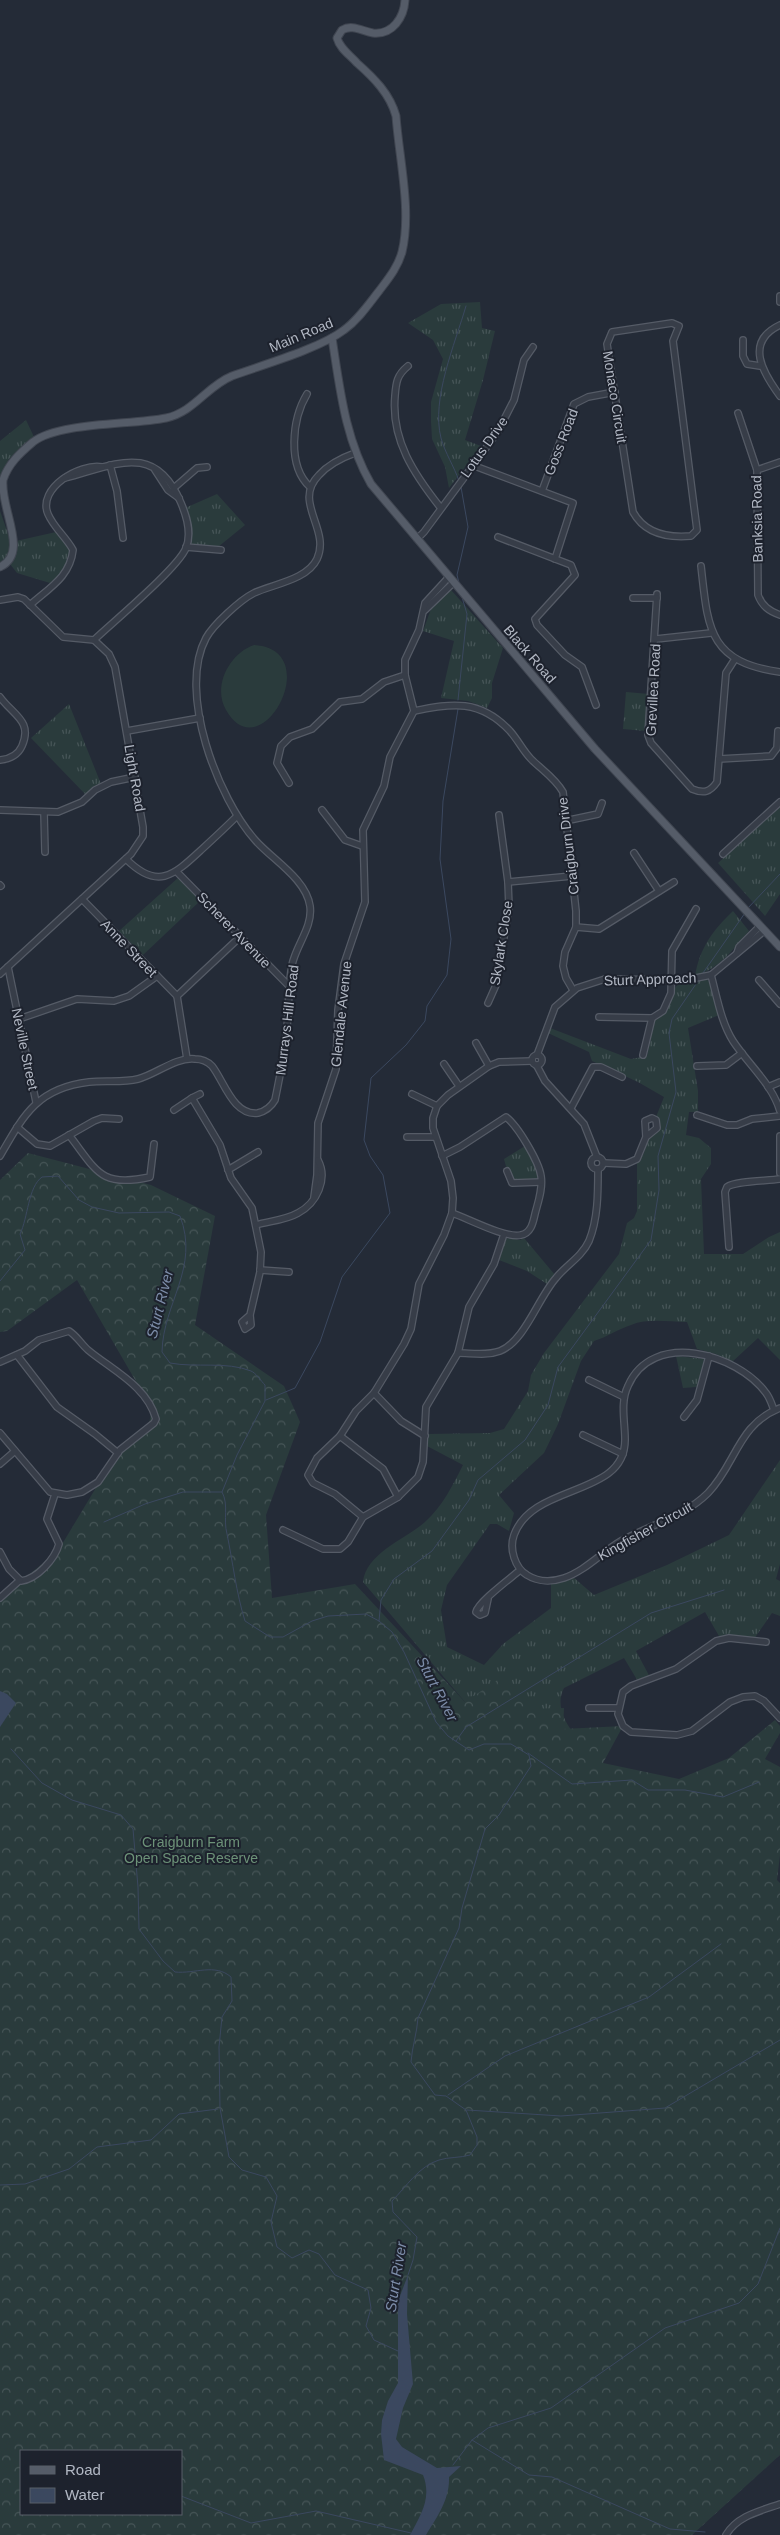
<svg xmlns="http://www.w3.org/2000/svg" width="780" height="2535" viewBox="0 0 780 2535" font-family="Arial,sans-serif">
<defs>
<pattern id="grass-tufts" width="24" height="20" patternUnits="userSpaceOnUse" patternTransform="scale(1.25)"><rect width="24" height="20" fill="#2a3b3c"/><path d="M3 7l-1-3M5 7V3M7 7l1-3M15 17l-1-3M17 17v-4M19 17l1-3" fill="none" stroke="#465557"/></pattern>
<pattern id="forest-crowns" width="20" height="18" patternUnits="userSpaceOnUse" patternTransform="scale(1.25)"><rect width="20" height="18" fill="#2a3b3c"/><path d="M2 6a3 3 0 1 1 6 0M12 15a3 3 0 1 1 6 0" fill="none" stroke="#465557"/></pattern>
</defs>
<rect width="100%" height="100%" fill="#242b37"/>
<g fill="url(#grass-tufts)">
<path d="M480,302L482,328L495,331L483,380L465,440L481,446L449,488L445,467L432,439L431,421V402L443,359L433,340L408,323L441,304Z"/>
<path d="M26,420L34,437L9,459L0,481V441Z"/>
<path d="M217,494L245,525L218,547L190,545L192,528L185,508Z"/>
<path d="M0,511L11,542L9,555L0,564Z"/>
<path d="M56,532L70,550C69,569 64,571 50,583L17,573L10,564L15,558L16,541Z"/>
<path d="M451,590L503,648L492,683V698L487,708L468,701L441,698L454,641L423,631L431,609Z"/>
<path d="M626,692L649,694L646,731L623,729Z"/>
<path d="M69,704L101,784L86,795L31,738Z"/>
<path d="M780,807V894L765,916L718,863Z"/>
<path d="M179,877L201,900L143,955L119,931Z"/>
<path d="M733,911L749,931C731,951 722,967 695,976C700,948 712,931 733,911Z"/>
<path d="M706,979L711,983L719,1015L688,1028L698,1091V1112H689L686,1135L699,1138L711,1148V1164L701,1179L704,1254H743L769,1237L780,1232V1360L758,1338L732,1362L716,1354L697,1349L687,1322C669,1322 648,1318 631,1325C618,1329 607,1337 594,1341L581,1361L558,1424L544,1453L499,1495L514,1513L509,1531L497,1524H490L447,1585L441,1610L447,1647L484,1665L503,1644L551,1608V1584L573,1577L594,1595L667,1565L729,1535L780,1460V1564L776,1579L780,1581V1616L772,1613L754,1639L719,1636L705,1612L636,1651L651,1679L639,1683L624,1658L564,1688C555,1705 565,1723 576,1736L465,1702L363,1582C366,1553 406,1539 425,1522C442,1507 453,1485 463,1465L427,1446L428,1434L490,1433L504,1429L528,1391L531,1375L544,1353L619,1254L627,1223L634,1218L637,1211V1164L644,1153L648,1138L654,1135L660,1127L656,1117L664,1097L638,1082L592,1061L589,1052L548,1033L550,1028L631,1059L647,1056L655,1020C671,1012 668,994 679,983L696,982Z"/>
<path d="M525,1146L539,1176L535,1180L510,1181L504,1159Z"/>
<path d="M509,1238L520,1240L524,1238L555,1275L547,1284L527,1271L499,1260L505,1239Z"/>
<path d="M676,1356L704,1359L699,1385L696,1387L683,1388Z"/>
</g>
<path fill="url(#forest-crowns)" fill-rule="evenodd" d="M28,1153L151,1185L215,1216L195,1325L284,1386L300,1422L266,1515L272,1598L355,1584L465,1702L499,1679L529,1709L564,1708L563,1729L623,1726L603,1763L679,1779L729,1758L775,1720L780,1726V1733L765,1759L780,1767V1855L777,1880L780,1883V2455L692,2535H0V1598L58,1551L115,1456L148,1428L152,1409L77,1280L7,1331L0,1332V1180ZM21,2451H181V2514H21Z"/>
<path fill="#2a3b3c" d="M254,645C327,649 261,772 226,710C212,686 230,653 254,645Z"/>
<g fill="#3b485f">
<path d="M0,1691L7,1694L16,1703L0,1727Z"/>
<path d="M408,2275L407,2314L413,2384L403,2408L396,2439L402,2447L437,2468L461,2466L449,2477C450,2499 437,2517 426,2535H410C421,2514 432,2498 423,2475L384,2460L381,2434L382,2420L388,2401L398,2383V2301Z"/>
</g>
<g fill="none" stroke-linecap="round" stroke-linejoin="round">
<g stroke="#3b485f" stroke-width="1">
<path d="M459,481C454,466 445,453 441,438C431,399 455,344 466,306"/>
<path d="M459,583L457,575L468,527L461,487"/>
<path d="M458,700L467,614L462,597"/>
<path d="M748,908L780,874"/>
<path d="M703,973L745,913"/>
<path d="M0,1281L25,1250L20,1234C28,1218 28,1187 42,1177L58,1176L79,1200L92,1207L119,1213L169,1212L180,1216C200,1268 163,1303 162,1352L170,1363C196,1368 226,1361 251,1371C256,1373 261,1381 265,1385V1401L237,1455L222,1492C229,1505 223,1519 227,1534C233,1563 236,1592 245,1621L270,1637H283L312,1621L328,1616L366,1614L379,1621L392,1632L404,1652L436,1722L448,1736L469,1750L484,1744H511L529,1755L531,1766L499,1815L485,1829L462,1908L459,1928L418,2018C417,2033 412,2047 411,2062L435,2095L446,2096L466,2110L477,2137V2145L470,2155C460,2158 448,2157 439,2160C419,2166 406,2187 392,2201L393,2212L417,2237L413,2260L408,2275"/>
<path d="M266,1400L295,1388L320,1342L342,1277L390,1213L383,1175L370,1156L364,1140L371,1078L406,1045L425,1021L427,1006L447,975L451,939L440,859L443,801L458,709"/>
<path d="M104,1522L145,1504L183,1492H222"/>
<path d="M379,1621L381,1600L394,1579L432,1551L469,1500L478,1480L525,1440L548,1405L558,1367L651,1240L659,1190L658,1156L676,1092L669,1033L672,1019L698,981"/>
<path d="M456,1741L466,1727L651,1613L724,1590"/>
<path d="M11,1749L42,1783L72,1800L121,1815L133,1829L138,1887L139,1929L163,1961L175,1972C195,1974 215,1963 231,1977L232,2001L222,2017L219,2047L220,2108L229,2157L242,2170L266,2177L277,2196L271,2222L277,2247L292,2258L309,2250L319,2254L335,2275L368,2290L371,2308L366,2326L374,2340L398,2351"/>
<path d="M528,1753L572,1784L632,1780L648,1790H685L723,1797L759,1782"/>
<path d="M448,2095L505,2056L649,1997L721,1944"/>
<path d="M467,2110L561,2116L665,2108L780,2040"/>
<path d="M0,2185L25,2184L69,2169L97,2147L151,2140L179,2114L218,2109"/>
<path d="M472,2440L529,2475L552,2477L670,2529L705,2532"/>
<path d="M453,2465L472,2440L488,2428L551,2408L665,2328L739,2303L758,2284L780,2228"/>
<path d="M181,2496L251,2523L316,2511L411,2533"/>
</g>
<defs>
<g id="minor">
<path d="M780,296V302"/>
<path d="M672,323L679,326L673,341L697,530L691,536C668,538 645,534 633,512L607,344L612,332Z"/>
<path d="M780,325C744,342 763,373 780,396"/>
<path d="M743,340V356L747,364L760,366"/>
<path d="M408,366C397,375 396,382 395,396C391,440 414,474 440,507"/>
<path d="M307,394C292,419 287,466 310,487"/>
<path d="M738,413L757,470L758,595C762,606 769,611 780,615"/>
<path d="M110,465L117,491L123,538"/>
<path d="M472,465L573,503L555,559"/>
<path d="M155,470L168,490L179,498"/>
<path d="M757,470L780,462"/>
<path d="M65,478C115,465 155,441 181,503C187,517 192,533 186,548C178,568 113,622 94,640"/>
<path d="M175,487L197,468L207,467"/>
<path d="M542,491L574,404L588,397L615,392"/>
<path d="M498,537L571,565L575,575L535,619L537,625L565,655L582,667L596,705"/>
<path d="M417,539L424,532L497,433L514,400L524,360L533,347"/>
<path d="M186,547L221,550"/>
<path d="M701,566C708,628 708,662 780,672"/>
<path d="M657,594L648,735L651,743L692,789C704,794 710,792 717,782L726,673L735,659"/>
<path d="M633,598H657"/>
<path d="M0,600L18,597L24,599L63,637L94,640L109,654L115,667L143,827V836L131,854L0,974"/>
<path d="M30,605C49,588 70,577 73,550C66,537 54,528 48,514C37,488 80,463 102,467"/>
<path d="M425,610L453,583"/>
<path d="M656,639L711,633"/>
<path d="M0,697C13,715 33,721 22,746C18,755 10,759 0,760"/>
<path d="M414,711C452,703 480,699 510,731C518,740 523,751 531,759C542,770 555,778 563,792L576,911V927L565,952L563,966L566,978L573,990"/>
<path d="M127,731L200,718"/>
<path d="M719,759L771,756L777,748L778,731"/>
<path d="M289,783L277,763L281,746L290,737L312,729L340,702L362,699L384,682L405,675"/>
<path d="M0,810L58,812L82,802L95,790L111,782L135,777"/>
<path d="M322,810L345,840L362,846"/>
<path d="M44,812L45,852"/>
<path d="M565,821L598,814L602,803"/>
<path d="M634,853L659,891"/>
<path d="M723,854L780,802"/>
<path d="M126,859C157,890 173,876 200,851C213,839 225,828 237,816"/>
<path d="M177,872L290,987"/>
<path d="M508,882L572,876"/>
<path d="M0,885L1,886"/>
<path d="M82,899L177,996"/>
<path d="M576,927L599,929L674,882"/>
<path d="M737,953L739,947L760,926"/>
<path d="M8,967L36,1102"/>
<path d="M711,975C717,997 721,1022 733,1041C748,1064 772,1084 780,1111"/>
<path d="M759,980L780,1004"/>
<path d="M488,1003L496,985L509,907L508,882L499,815"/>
<path d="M599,1017L652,1018L663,1011L671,993L672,951L696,909"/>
<path d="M19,1019L77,999L114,1001L129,996L157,976"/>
<path d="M476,1043L489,1066"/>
<circle cx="537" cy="1060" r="5"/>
<path d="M537,1055L555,1007L577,988L605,979L686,980L711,975L764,931"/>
<path d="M643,1055L652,1018"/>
<path d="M187,1059L177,996L240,937"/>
<path d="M444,1064L459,1086"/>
<path d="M537,1066L545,1081L584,1124L597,1157"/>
<path d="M697,1066L726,1065L742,1053"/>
<path d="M768,1087L780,1082"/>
<path d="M412,1094L437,1106"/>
<path d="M192,1098L200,1094"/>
<path d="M571,1108L593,1067H601L622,1077"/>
<path d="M174,1110L192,1098L220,1145L231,1178L252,1208L261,1252L260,1272L250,1315L251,1325L245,1329L242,1322L250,1315"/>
<path d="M697,1115L727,1125H737L752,1119L780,1116"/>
<path d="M17,1127L37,1144L50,1146L94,1121L102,1118L119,1119"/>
<path d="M69,1135C97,1171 100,1188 150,1177L154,1144"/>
<path d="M780,1136V1173"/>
<path d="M407,1137H435"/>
<path d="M0,1156C23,1116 37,1088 89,1082C105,1080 122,1083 138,1079C157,1074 175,1057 195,1059C201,1059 208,1062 212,1066C224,1081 233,1116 258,1113C266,1111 271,1107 275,1100C280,1076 285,1051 287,1027C289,1007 288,985 292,965C296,945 313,927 310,906C306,879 273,860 256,841C218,799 177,692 206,638C213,625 240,600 254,593C273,584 307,580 317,559C331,529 292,502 319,475C329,464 341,458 355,453"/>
<path d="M442,1156L460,1147L506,1117C518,1126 539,1162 541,1176C543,1189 538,1202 535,1214C533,1223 531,1233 521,1235C506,1239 467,1218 452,1213"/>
<circle cx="597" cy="1163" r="6"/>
<path d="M604,1163L626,1164L637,1159L646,1137L645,1121L652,1118L656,1120L657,1128L646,1137"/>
<path d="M228,1170L258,1152"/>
<path d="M507,1171L512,1183L541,1182"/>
<path d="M314,1197L317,1175L318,1123L336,1069L338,1010L344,964L365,902L363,830L384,786L390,757L414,711L405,675V660L419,630L425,603L448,578"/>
<path d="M256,1225C270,1221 286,1220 298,1213C317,1203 328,1179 318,1160"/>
<path d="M729,1247L725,1192L727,1187C735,1181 767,1181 780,1179"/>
<path d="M260,1270L289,1272"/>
<path d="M458,1353C471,1353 487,1356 500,1351C525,1341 538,1298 556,1278C566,1265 581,1258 589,1241C598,1219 598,1193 598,1169"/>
<path d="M17,1355L57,1407L95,1434L118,1453"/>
<path d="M0,1362L25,1351L39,1340L69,1331C77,1336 81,1344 88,1350C112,1370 147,1386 156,1419L154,1423L120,1450L98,1482L82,1492L67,1495L50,1492L0,1433"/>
<path d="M589,1380L624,1397"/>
<path d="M374,1393L401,1421L425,1436"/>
<path d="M774,1410C772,1405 770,1398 766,1393C737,1353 652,1330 628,1386C620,1402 625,1422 625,1439C626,1498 533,1482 514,1535C509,1549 515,1568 527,1575C538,1582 552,1582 564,1578C585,1571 602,1552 621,1541C650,1525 684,1517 708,1493C736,1464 738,1424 780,1408"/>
<path d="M684,1417L697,1400L709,1356"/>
<path d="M583,1435L623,1454"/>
<path d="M340,1436L383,1469L398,1497"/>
<path d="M0,1464L15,1451"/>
<path d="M363,1517L335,1494L313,1483L308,1475L317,1458L340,1436L356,1411L374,1393L404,1344L411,1329L419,1284L444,1235L452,1213L453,1198L451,1181L433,1128V1118L437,1106L448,1095L489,1066L499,1062L532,1061"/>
<path d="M283,1530L323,1549H340L348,1542L363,1517L398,1497L418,1477L423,1462L426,1407L458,1353L469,1307L494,1264L504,1234"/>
<path d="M0,1552L9,1569L21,1581C37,1579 55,1559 59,1544L47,1519L55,1494"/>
<path d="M0,1598L20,1580"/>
<path d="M488,1599L485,1613L480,1615L476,1612C478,1602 511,1578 520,1570"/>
<path d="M766,1642L729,1638L716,1641L676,1669L631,1686L623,1692L618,1714L623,1726L631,1732L677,1735L692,1731L730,1702L743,1697L755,1696L764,1701L780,1718"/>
<path d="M589,1708H618"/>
<path d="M726,2535C737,2516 760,2511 780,2504"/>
</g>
<g id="major">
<path d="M332,338C340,389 345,439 371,484L595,749L780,947"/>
<path d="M0,567C30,553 0,509 3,480C8,464 20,453 33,442C59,422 132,425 166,418C194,412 207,386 232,376C262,365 319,349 344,330C358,320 368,305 379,291C388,279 398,267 402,252C412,211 399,158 396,116C390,94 374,78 357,63C350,55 340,49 337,38L342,30C352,24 362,31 373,33C393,35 404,17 405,0"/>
</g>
</defs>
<use href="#minor" stroke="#555b66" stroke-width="8"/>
<use href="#major" stroke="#404651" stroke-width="9"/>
<use href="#minor" stroke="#373d48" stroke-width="5.5"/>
<use href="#major" stroke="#555c68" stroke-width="7"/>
</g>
<g text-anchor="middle" stroke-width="4" stroke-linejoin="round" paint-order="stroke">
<g font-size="14" fill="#b2b8c4" stroke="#1d222d">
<text transform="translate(301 335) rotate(-23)" y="5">Main Road</text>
<text transform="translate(615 397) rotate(81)" y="5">Monaco Circuit</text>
<text transform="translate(561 442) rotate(-69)" y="5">Goss Road</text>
<text transform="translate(484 447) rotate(-55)" y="5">Lotus Drive</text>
<text transform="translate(757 519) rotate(-91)" y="5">Banksia Road</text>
<text transform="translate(530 654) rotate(49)" y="5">Black Road</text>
<text transform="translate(653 690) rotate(-87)" y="5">Grevillea Road</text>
<text transform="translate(135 778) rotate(80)" y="5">Light Road</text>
<text transform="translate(568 846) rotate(-97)" y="5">Craigburn Drive</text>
<text transform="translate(234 930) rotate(46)" y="5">Scherer Avenue</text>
<text transform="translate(501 943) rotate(-81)" y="5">Skylark Close</text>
<text transform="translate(129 948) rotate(46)" y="5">Anne Street</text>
<text transform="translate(650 979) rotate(-2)" y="5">Sturt Approach</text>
<text transform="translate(341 1014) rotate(-84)" y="5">Glendale Avenue</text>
<text transform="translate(287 1020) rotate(-83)" y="5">Murrays Hill Road</text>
<text transform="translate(25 1049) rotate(78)" y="5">Neville Street</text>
<text transform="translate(645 1531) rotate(-29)" y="5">Kingfisher Circuit</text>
</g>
<g font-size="14" fill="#6c9278" stroke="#1d222d">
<text x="191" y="1847">Craigburn Farm<tspan x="191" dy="16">Open Space Reserve</tspan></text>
</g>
<g font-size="15" font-style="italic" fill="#7d8da9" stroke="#1d222d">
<text transform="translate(160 1304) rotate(-76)" y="5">Sturt River</text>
<text transform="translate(437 1689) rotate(62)" y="5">Sturt River</text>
<text transform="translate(396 2277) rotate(-81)" y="5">Sturt River</text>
</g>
</g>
<rect x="20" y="2450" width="162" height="65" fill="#1d222d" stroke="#595e69"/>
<rect x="30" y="2466" width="25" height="8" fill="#555c68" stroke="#595e69"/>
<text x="65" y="2475" font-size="15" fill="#b2b8c4">Road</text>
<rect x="30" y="2488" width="25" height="15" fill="#3b485f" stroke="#595e69"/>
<text x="65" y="2500" font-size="15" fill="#b2b8c4">Water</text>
</svg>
